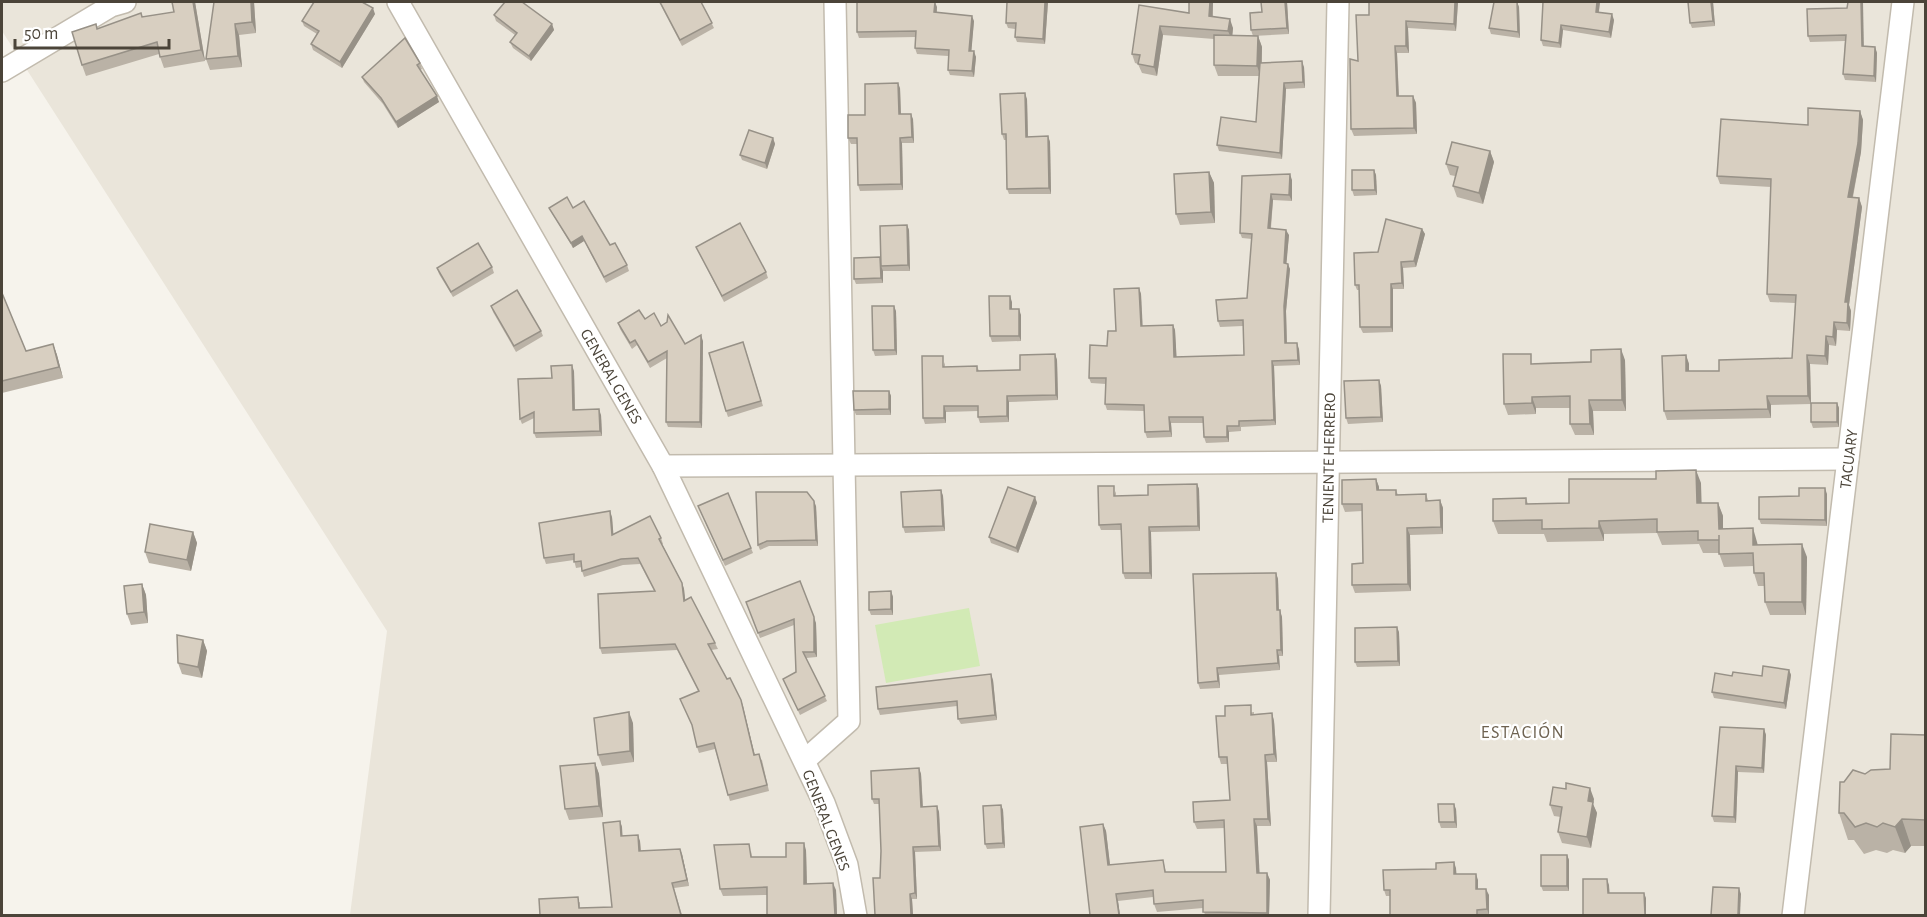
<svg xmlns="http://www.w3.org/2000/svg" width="1927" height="917" viewBox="0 0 1927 917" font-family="'Alegreya Sans',sans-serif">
<rect width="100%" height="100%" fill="#f6f3ec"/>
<path fill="#eae5da" d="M2,2H1925V915H350L387,631L2,31Z"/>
<path fill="#d2eab5" d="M969,608L980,666L886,683L875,625Z"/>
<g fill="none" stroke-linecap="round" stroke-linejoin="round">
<defs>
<g id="minor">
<path d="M398,2L663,466L824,803L847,865L856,916"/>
<path d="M2,71L111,6L125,2"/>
<path d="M663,466L1848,459"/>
<path d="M805,760L849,721L835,2"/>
<path d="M1319,916L1338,2"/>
<path d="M1793,916L1903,2"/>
</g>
</defs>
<use href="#minor" stroke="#c2bbae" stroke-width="24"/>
<use href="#minor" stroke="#fff" stroke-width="21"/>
</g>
<g fill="#bab2a6">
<path d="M195,2L205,61L164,68L159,54L86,76L82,65L142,17L174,12Z"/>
<path d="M254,2L256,33L239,35L242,67L210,70L206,59Z"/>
<path d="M659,2H701L714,28L682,46Z"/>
<path d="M1048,2L1045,44L1017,42L1015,37V29L1008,28L1006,23Z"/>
<path d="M1189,2H1213V16L1233,28L1232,35L1253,36L1251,30L1262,12L1261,2H1287L1289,34L1253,36H1258L1262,47V63L1304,67L1305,88L1286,89L1282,159L1219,151L1217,145L1256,122L1259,76H1218L1214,65V39L1163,35L1157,76L1142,73L1138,64L1135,63L1132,54L1139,5L1189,13Z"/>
<path d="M1369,2H1458L1456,31L1408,28L1409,53H1397L1399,96H1413L1416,103L1417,134L1354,136L1351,129L1358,61L1369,15Z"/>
<path d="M1517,2L1519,7L1520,38L1491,34L1489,28Z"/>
<path d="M1543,2H1600L1599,12L1614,20L1611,38L1563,30L1561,48L1543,46L1541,40Z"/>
<path d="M1688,2H1713L1715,26L1692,28L1690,23Z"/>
<path d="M1863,2V46L1875,47L1877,53L1876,82L1845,80L1843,74L1845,41L1810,42L1808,36L1847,8Z"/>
<path d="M937,7V13L974,21L971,51L976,57L974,77L950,75L948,70V56L917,54L915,48L916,37L859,38L857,32Z"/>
<path d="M375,14L342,68L313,50L311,44L317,34L304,26L302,21Z"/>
<path d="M494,15L552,24L554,30L531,61L513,48L510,42L515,35L496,21Z"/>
<path d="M420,63L422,69L420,70L439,102L398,128L383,104L364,82L362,77Z"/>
<path d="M900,88L901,114L913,119L914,143H902L903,190L860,191L858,185L857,144H851L848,138L865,115Z"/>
<path d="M1027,99L1028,137L1048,136L1050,142L1051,194H1009L1007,189L1006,140H1004L1002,134Z"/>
<path d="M1860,111L1863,120L1861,152L1853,197L1859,198L1862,207L1849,305L1851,311L1850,331L1837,330L1836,346L1829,345L1828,365L1810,364L1811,403H1837L1839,408V427L1813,428L1811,422V404L1771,405V418L1667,420L1664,411L1686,355L1689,364V371H1719L1792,358L1795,303L1770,302L1767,294L1771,187L1720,184L1717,176L1808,125Z"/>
<path d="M773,138L775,144L767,169L742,160L740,155Z"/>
<path d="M1490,151L1494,162L1483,204L1457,197L1453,186L1455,176L1450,175L1446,164Z"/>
<path d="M1374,170L1376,175L1377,195L1354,196L1352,190Z"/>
<path d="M1209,172L1214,183L1215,223L1180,225L1176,214Z"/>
<path d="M1242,176L1292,180V201L1273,200L1271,228L1289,235L1286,263L1290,269L1286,311L1287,343L1299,349L1300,365L1274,366L1276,425L1241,427V431L1229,432V442L1206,443L1204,437V423H1171L1172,437L1147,438L1145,432L1144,411L1107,410L1105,404L1106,384L1091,383L1089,378L1116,331L1139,288L1141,294L1142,326L1173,325L1175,330L1176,357L1244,355L1243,326L1220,327L1218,321L1247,298L1252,239L1242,238L1240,233Z"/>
<path d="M549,208H573L627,265L629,271L606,283L584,241L573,248Z"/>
<path d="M907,225L909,230L910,271H883V283L856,284L854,279L881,257Z"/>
<path d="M1422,229L1425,234L1416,267L1403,268L1404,289H1393V332L1363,333L1360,327L1359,290H1357L1355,285L1378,252Z"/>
<path d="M696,247L766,272L768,278L724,302Z"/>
<path d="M492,267L494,273L453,297L439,274L437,268Z"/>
<path d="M2,293L26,351L53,344L57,355L63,378L2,393Z"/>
<path d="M1012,302V309L1021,315V341L992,342L990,336Z"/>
<path d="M491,306L541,331L543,336L516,352L493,312Z"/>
<path d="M896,311L897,355L875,356L873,350Z"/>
<path d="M645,319L661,326L685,344L703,341L702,428L668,427L666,422L667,358L650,368L637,345L632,349L620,329L618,323Z"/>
<path d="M745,348L763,406L728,417L726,411Z"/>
<path d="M1055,354L1057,360L1058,400L1009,402V422L980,423L978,417V411L946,412V423L925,424L923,418L945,362V367L977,366L979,371L1020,370Z"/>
<path d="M1625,360L1626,411H1593L1594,435H1575L1570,424V408H1536V414L1508,415L1504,404L1534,363Z"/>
<path d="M574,371L575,410L601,415L602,436L536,438L534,433V418L522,424L520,419L552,378Z"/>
<path d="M1379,380L1381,386L1383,422L1348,424L1346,418Z"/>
<path d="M889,391L891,396V415H856L854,410Z"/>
<path d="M1376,479L1379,487V490H1396L1398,495L1426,494L1428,500H1440L1443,508V534L1410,535L1411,591L1355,593L1352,585L1363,563L1362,511L1345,512L1342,504Z"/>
<path d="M1701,483V503H1718L1723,516V529L1757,542L1758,545L1807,557L1806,615H1770L1765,602V586H1758L1754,573V566L1724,567L1719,553H1703L1699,544L1662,545L1657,533L1604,534V541L1547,542L1544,534H1498L1493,521L1526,498L1528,504L1569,503Z"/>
<path d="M1197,484L1199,489L1200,531L1151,532L1152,579H1125L1123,573L1122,530H1101L1099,525L1116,491V496L1148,495Z"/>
<path d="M941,490L943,496L945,531L905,533L903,527Z"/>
<path d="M1827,494V526L1761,524L1759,519L1799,496Z"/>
<path d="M1035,497L1037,503L1018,553L991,543L989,537Z"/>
<path d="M698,506L751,548L753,553L725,566Z"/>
<path d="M816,506L818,546H769L760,550L758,545Z"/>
<path d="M612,517L613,534L661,538L663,544H662L682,583L684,589L685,600L715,643L718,649L711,650L727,679L741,700L755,755L762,760L769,791L730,801L715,749L699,753L697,747L698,691L677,650L602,654L600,648L654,591L640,564L623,565L584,577L582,571V567L576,568L574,560L546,564L544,558Z"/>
<path d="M193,532L197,543L191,571L149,563L145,552Z"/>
<path d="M1276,573L1278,579L1279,610L1282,617L1283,656H1279L1280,670L1219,675L1220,688L1200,689L1198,683Z"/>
<path d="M142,584L146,595L148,623L131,625L127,614Z"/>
<path d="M891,591L893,597V615H871L869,610Z"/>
<path d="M746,602L816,623L817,657L806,658L827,701L800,715L783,679L796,672L794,625L760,638Z"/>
<path d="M1399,632L1400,666L1357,667L1355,662Z"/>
<path d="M203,640L207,651L202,678L182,674L178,663Z"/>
<path d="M1789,670L1791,675L1786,709L1714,698L1712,692L1732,676H1762Z"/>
<path d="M993,680L997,720L961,724L958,719L957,706L880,715L878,709Z"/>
<path d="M1254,712V714L1272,713L1274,721L1277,762H1267L1271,826H1257L1259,873H1267L1270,880L1269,915H1205L1203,908L1157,912L1154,904L1153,897L1118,901L1120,915H1090L1103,824L1106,831L1110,865L1163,860L1166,872H1226L1225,828L1197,829L1194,822L1230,800L1228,764H1221L1219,757L1225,716Z"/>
<path d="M633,723L634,762L602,766L598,755Z"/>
<path d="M1720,727L1764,729L1766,735L1764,773L1738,772L1736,823L1714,822L1712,816Z"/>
<path d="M1926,735V846H1911L1905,853L1893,850L1887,853L1876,850L1864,854L1854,840H1848L1839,813L1865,774L1890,769Z"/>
<path d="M595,763L599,774L603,817L569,820L565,809Z"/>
<path d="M919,768L921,774L923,807L937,806L939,812L941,851L915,852L917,899H912L913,915H875L880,878L881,851L879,804H874L872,799Z"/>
<path d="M1594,799L1593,804L1597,813L1591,848L1562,843L1558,832L1561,817L1554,816L1550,805Z"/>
<path d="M1001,805L1003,810L1005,848L987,849L985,844Z"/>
<path d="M1456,809L1457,828H1441L1439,822Z"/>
<path d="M620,821L622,827V836L640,841L641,851L682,854L689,886L674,888L682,915H540L580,902V908L612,907Z"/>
<path d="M806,850L807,884L836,890L837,915H767V895L723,896L720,889L751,851L752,857H786Z"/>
<path d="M1567,855L1569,860V891H1543L1541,886Z"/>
<path d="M1456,868V874L1478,880V889L1489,895V915H1390V896H1386L1384,890Z"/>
</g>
<g fill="#979187">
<path d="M193,2H195L205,61L201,50Z"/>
<path d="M251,2H254L256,33L252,22Z"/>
<path d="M935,2L937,7L936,18L934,12Z"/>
<path d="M1045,2H1048L1045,44L1043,39Z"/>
<path d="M1210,2H1213V3L1212,25L1209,16Z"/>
<path d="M1285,2H1287L1289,34L1287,28Z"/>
<path d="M1455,2H1458L1456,31L1454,24Z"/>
<path d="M1517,2L1519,7L1520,38L1518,32Z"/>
<path d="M1597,2H1600L1598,17L1596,12Z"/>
<path d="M1711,2H1713L1715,26L1713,21Z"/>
<path d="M1861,2H1863L1864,52L1862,46Z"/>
<path d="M373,8L375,14L342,68L340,62Z"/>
<path d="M1612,14L1614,20L1611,38L1609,32Z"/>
<path d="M972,16L974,21L971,56L969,51Z"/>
<path d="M1230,19L1233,28L1232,40L1228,31Z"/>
<path d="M1406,21L1408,28L1409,53L1406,46Z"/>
<path d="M235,24L239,35L242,67L238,56Z"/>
<path d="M552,24L554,30L531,61L529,56Z"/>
<path d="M1561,25L1563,30L1561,48L1559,43Z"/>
<path d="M1160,26L1163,35L1157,76L1154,67Z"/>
<path d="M1258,36L1262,47L1261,77L1257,66Z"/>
<path d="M1395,46L1397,53L1399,103L1397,96Z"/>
<path d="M1875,47L1877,53L1876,82L1874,76Z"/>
<path d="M974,51L976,57L974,77L972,71Z"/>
<path d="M1302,61L1304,67L1305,88L1303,82Z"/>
<path d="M898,83L900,88L901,120L899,114Z"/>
<path d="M1284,83L1286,89L1282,159L1280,153Z"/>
<path d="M1025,93L1027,99L1028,142L1026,137Z"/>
<path d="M437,96L439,102L398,128L396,122Z"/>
<path d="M1413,96L1416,103L1417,134L1414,128Z"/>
<path d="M1860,111L1863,120L1861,152L1851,205L1848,197Z"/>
<path d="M911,114L913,119L914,143L912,137Z"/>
<path d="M1048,136L1050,142L1051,194L1049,188Z"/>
<path d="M773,138L775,144L767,169L765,163Z"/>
<path d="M900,138L902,143L903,190L901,184Z"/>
<path d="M1490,151L1494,162L1483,204L1479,193Z"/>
<path d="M1374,170L1376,175L1377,195L1375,190Z"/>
<path d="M1209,172L1214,183L1215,223L1211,212Z"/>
<path d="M1290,174L1292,180V201L1289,195Z"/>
<path d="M1271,194L1273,200L1270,234L1268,228Z"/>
<path d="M1859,198L1862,207L1849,305L1851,311L1850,331L1847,323L1845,302Z"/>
<path d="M907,225L909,230L910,271L908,265Z"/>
<path d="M1422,229L1425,234L1416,267L1414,261Z"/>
<path d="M1286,230L1289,235L1286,269L1284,263Z"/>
<path d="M582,236L584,241L573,248L571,243Z"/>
<path d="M880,257L881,266L883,271V283L881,278Z"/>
<path d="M1401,262L1403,268L1404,289L1402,283Z"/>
<path d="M1288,264L1290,269L1286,311L1287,349L1285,343L1284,306Z"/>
<path d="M1391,284L1393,289V332L1391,327Z"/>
<path d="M1139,288L1141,294L1143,332L1141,326Z"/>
<path d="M1010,296L1012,302V315L1010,309Z"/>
<path d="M894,306L896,311L897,355L895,350Z"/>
<path d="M1019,309L1021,315V341L1019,336Z"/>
<path d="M1834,322L1837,330L1836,346L1833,337Z"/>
<path d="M1173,325L1175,330L1177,363L1174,357Z"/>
<path d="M701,335L703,341L702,428L700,422Z"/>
<path d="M1826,336L1829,345L1828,365L1825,356Z"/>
<path d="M1297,343L1299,349L1300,365L1298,360Z"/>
<path d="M53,344L57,355L63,378L59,367Z"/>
<path d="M1621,349L1625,360L1626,411L1622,400Z"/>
<path d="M1055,354L1057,360L1058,400L1056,395Z"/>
<path d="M1686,355L1689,364V380L1686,371Z"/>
<path d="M1807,355L1810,364L1811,404L1808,396Z"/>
<path d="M1272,361L1274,366L1276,425L1274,420Z"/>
<path d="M572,365L574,371L575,416L573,410Z"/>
<path d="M1379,380L1381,386L1383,422L1381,417Z"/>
<path d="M889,391L891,396V415L889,409Z"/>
<path d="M1007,396L1009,402V422L1007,416Z"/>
<path d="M1767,396L1771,405V418L1768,409Z"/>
<path d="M1532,397L1536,408V414L1532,403Z"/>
<path d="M1589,400L1593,411L1594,435L1590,424Z"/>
<path d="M1837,403L1839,408V427L1837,422Z"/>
<path d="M944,406L946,412V423L944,418Z"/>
<path d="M599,409L601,415L602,436L600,431Z"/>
<path d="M1169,417L1171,423L1172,437L1170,431Z"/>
<path d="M1227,426L1229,432V442L1227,437Z"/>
<path d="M1696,470L1701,483L1702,516L1697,503Z"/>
<path d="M1376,479L1379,487V498L1377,490Z"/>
<path d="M1197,484L1199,489L1200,531L1198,526Z"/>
<path d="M1825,488L1827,494V526L1825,520Z"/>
<path d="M941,490L943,496L945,531L943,526Z"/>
<path d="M1035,497L1037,503L1018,553L1016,548Z"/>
<path d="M1440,500L1443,508V534L1441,527Z"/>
<path d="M814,501L816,506L818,546L816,540Z"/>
<path d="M1718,503L1723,516V542L1719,529Z"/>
<path d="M610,511L612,517L614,541L612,535Z"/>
<path d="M1599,521L1604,534V541L1599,528Z"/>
<path d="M1149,527L1151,532L1152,579L1150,573Z"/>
<path d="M1407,528L1410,535L1411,591L1408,584Z"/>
<path d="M1753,528L1757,542L1758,558L1753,545Z"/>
<path d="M193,532L197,543L191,571L187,560Z"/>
<path d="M1802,544L1807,557L1806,615L1802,602Z"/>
<path d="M1276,573L1278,579L1279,617L1277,610Z"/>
<path d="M682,583L684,589L686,607L684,601Z"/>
<path d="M142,584L146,595L148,623L144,612Z"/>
<path d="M891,591L893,597V615L891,609Z"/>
<path d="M1280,610L1282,617L1283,656L1281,650Z"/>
<path d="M814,617L816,623L817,657L814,652Z"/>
<path d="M1397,627L1399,632L1400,666L1398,661Z"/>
<path d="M203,640L207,651L202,678L198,667Z"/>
<path d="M1277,650L1279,656L1280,670L1278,663Z"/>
<path d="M1217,668L1219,675L1220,688L1218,681Z"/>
<path d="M1789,670L1791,675L1786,709L1784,703Z"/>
<path d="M991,674L993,680L997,720L995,715Z"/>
<path d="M741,700L743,706L756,761L754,755Z"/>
<path d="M629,712L633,723L634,762L630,751Z"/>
<path d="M1272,713L1274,721L1277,762L1274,754Z"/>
<path d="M1764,729L1766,735L1764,773L1762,768Z"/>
<path d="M1265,755L1267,762L1271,826L1268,819Z"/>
<path d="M595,763L599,774L603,817L599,806Z"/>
<path d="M1736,766L1738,772L1736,823L1734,817Z"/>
<path d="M919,768L921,774L923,812L921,807Z"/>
<path d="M1590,788L1594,799L1593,804L1597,813L1591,848L1587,837L1588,801Z"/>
<path d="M1454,804L1456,809L1457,828L1455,822Z"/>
<path d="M1001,805L1003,810L1005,848L1003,843Z"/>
<path d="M937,806L939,812L941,851L939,846Z"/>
<path d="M1254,819L1257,826L1260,880L1257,873Z"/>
<path d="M1902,819L1911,846L1905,853L1895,827Z"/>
<path d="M620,821L622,827L623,842L621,836Z"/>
<path d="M1103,824L1106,831L1111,873L1108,865Z"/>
<path d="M638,835L640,841L641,857L639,851Z"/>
<path d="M804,843L806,850L807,891L804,884Z"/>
<path d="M913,847L915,852L917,899L915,893Z"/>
<path d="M680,849L682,854L689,886L687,880Z"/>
<path d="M1567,855L1569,860V891L1567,886Z"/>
<path d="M1454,862L1456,868L1457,881L1454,874Z"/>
<path d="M1267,873L1270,880L1269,915H1268L1267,913Z"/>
<path d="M1476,874L1478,880V896L1476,889Z"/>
<path d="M1607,879L1609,885L1610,899L1608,893Z"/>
<path d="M833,883L836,890L837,915H835Z"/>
<path d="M1739,888L1741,894L1740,915H1738Z"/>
<path d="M1486,889L1489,895V915L1487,909Z"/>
<path d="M1644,893L1646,898V915H1645Z"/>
<path d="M910,894L912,899L913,915H911Z"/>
<path d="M1116,894L1118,901L1120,915H1119Z"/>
</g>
<g fill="#d8cfc1" stroke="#979187" stroke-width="1.5">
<path d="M172,2H193L201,50L160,57L157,42L82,65L72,32L96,24L97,29L141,13L142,17L174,12Z"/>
<path d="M214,2H251L252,22L235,24L238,56L206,59Z"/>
<path d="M314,2H362L373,8L340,62L311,44L319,31L302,21Z"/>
<path d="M505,2H522L552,24L529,56L510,42L517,33L494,15Z"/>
<path d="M660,2H701L712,23L680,40Z"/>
<path d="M857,2H935L934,12L972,16L969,51H974L972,71L948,70L949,50L915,48L916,31L857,32Z"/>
<path d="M1007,2H1045L1043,39L1015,37L1016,23H1006Z"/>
<path d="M1189,2H1210L1209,16L1230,19L1228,31L1160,26L1154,67L1138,64L1140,55L1132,54L1139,5L1189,13Z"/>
<path d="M1261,2H1285L1287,28L1251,30L1250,13L1262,12Z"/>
<path d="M1369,2H1455L1454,24L1406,21V46H1395L1397,96H1413L1414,128L1351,129L1350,59L1358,61L1356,15H1369Z"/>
<path d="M1494,2H1517L1518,32L1489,28Z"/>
<path d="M1543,2H1597L1596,12L1612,14L1609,32L1561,25L1559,43L1541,40Z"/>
<path d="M1688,2H1711L1713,21L1690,23Z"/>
<path d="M1848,2H1861L1862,46L1875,47L1874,76L1843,74L1846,35L1808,36L1807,9L1847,8Z"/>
<path d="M1214,35L1258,36L1257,66L1214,65Z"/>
<path d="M405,38L420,63L417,65L437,96L396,122L381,98L362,77Z"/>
<path d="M1302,61L1303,82L1284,83L1280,153L1217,145L1221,117L1256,122L1260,63Z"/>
<path d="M898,83L899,114H911L912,137L900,138L901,184L858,185L857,138H848V115H865V84Z"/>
<path d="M1025,93L1026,137L1048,136L1049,188L1007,189L1006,134H1002L1000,94Z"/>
<path d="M1808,108L1860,111L1858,143L1848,197L1859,198L1845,302H1848L1847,323L1834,322L1833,337L1826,336L1825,356L1807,355L1808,396H1767L1768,409L1664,411L1662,356L1686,355V371H1719V360L1792,358L1796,295L1767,294L1771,179L1717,176L1721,119L1808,125Z"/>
<path d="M749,130L773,138L765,163L740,155Z"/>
<path d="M1452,142L1490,151L1479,193L1453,186L1458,167L1446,164Z"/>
<path d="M1352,170H1374L1375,190H1352Z"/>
<path d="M1209,172L1211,212L1176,214L1174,174Z"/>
<path d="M1290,174L1289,195L1271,194L1268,228L1286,230L1284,263L1288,264L1284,306L1285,343H1297L1298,360L1272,361L1274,420L1239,421V426H1227V437H1204L1203,417H1169L1170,431L1145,432L1144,405L1105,404L1106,378H1089L1090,345L1107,346L1108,331H1116L1114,289L1139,288L1141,326L1173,325L1174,357L1244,355L1243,320L1218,321L1216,300L1247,298L1252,234L1240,233L1242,176Z"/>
<path d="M567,197L573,208L584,201L610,245L615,243L627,265L604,277L582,236L571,243L549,208Z"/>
<path d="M1386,219L1422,229L1414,261L1401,262L1402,283L1391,284V327H1360L1359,285H1355L1354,253L1378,252Z"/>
<path d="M740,223L766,272L722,296L696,247Z"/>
<path d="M907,225L908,265L881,266L880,226Z"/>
<path d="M478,243L492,267L451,292L437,268Z"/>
<path d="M880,257L881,278L854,279V258Z"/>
<path d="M517,290L541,331L514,346L491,306Z"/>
<path d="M2,293L26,351L53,344L59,367L2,381Z"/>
<path d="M989,296H1010V309H1019V336H990Z"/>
<path d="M872,306H894L895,350H873Z"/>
<path d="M639,310L645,319L654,313L661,326L667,322L668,315L685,344L701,335L700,422H666L667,351L648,362L635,340L630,343L618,323Z"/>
<path d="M743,342L761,401L726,411L709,353Z"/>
<path d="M1621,349L1622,400H1589L1590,424H1570V396L1532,397V403L1504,404L1503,354H1531V364L1591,362V350Z"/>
<path d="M1055,354L1056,395L1007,396V416L978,417V406H944V418H923L922,356H943V367L977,366V371L1020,370V355Z"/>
<path d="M572,365L573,410L599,409L600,431L534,433V412L520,419L518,379L552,378L551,366Z"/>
<path d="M1379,380L1381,417L1346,418L1344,381Z"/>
<path d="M853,391H889V409L854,410Z"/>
<rect x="1811" y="403" width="26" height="19"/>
<path d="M1696,470L1697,503H1718L1719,529L1753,528V545L1802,544V602H1765L1764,573H1754L1753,553L1719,554V535V540H1698V531L1657,532V519L1599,521V528L1542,529V520L1493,521V499L1526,498V504L1569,503V479H1656V471Z"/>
<path d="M1376,479L1377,490H1396V495L1426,494V501L1440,500L1441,527L1407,528L1408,584L1352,585V564L1363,563L1362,504H1342V480Z"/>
<path d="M1197,484L1198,526L1149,527L1150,573H1123L1121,524L1099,525L1098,486H1114V496L1148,495V485Z"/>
<path d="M1008,487L1035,497L1016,548L989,537Z"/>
<path d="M1799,488H1825V520L1759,519V497L1799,496Z"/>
<path d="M941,490L943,526L903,527L901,492Z"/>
<path d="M756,492H807L814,501L816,540L767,541L758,545Z"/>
<path d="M728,493L751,548L723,560L698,506Z"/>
<path d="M610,511L612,535L650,516L661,538L659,539L682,583L684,601L691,597L715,643L708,644L727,679L730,678L741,700L754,755L759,754L767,785L728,795L714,743L697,747L692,725L680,699L699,691L675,644L600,648L598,594L655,591L638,558L621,559L582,571L581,561L574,562V554L544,558L539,523Z"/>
<path d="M150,524L193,532L187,560L145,552Z"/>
<path d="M1276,573L1277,610H1280L1281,650H1277L1278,663L1217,668L1218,681L1198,683L1193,574Z"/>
<path d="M800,581L814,617V652H803L825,696L798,710L783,679L796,672L794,619L758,633L746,602Z"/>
<path d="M142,584L144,612L127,614L124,586Z"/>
<path d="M891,591V609L869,610V592Z"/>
<path d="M1397,627L1398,661L1355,662V628Z"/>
<path d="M177,635L203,640L198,667L178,663Z"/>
<path d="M1763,666L1789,670L1784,703L1712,692L1715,673L1732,676L1733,672L1762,676Z"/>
<path d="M991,674L995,715L958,719L957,701L878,709L876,687Z"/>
<path d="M1251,705V715L1272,713L1274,754L1265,755L1268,819H1254L1257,873H1267V913L1203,912V900L1154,904L1153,890L1116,894L1119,915H1090L1080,827L1103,824L1108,865L1163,860L1165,872H1226L1224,820L1194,822L1193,802L1230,800L1227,757H1219L1216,716H1225V706Z"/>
<path d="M629,712L630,751L598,755L594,718Z"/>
<path d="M1720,727L1764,729L1762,768L1736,766L1734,817L1712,816Z"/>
<path d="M1891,734L1926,735V820L1902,819L1895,827L1883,823L1877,827L1866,823L1855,827L1844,813H1839L1840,782H1844L1853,770L1865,774L1871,770L1890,769Z"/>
<path d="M595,763L599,806L565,809L560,766Z"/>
<path d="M919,768L921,807L937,806L939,846L913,847L915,893L910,894L911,915H875L873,878H880L881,851L879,799H872L871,771Z"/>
<path d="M1566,783L1590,788L1588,801L1593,802L1587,837L1558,832L1562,807L1550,805L1553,787L1566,789Z"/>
<path d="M1438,804H1454L1455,822H1439Z"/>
<path d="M1001,805L1003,843L985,844L983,806Z"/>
<path d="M620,821L621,836L638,835L639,851L680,849L687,880L672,883L681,915H540L539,899L578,897L579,908L612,907L603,823Z"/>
<path d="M786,843H804V884L833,883L835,915H767V887L720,889L714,845L749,844L751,857H786Z"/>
<rect x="1541" y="855" width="26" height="31"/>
<path d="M1454,862V874H1476V889H1486L1487,909L1477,910V915H1390V890H1384L1383,870L1436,869V863Z"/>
<path d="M1583,879H1607L1608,893H1644L1645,915H1583Z"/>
<path d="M1713,887L1739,888L1738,915H1711Z"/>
</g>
<g text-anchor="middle" stroke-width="4.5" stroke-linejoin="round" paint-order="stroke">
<g font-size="16" fill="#4b4439" stroke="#fff">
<text transform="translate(612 376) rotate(60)" y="6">GENERAL GENES</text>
<text transform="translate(1328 458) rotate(-89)" y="6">TENIENTE HERRERO</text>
<text transform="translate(1848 459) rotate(-83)" y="6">TACUARY</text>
<text transform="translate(827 820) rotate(69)" y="6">GENERAL GENES</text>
</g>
<g font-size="18" letter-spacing="1.5" fill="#6e6250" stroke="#fff">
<text x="1523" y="738">ESTACIÓN</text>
</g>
</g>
<rect width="1927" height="917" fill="none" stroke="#4b4439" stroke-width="6"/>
<path d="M15 39v9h154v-9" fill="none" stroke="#4b4439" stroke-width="3"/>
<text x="24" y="39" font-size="18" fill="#4b4439" stroke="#ffffff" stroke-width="4.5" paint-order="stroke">50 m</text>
</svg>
